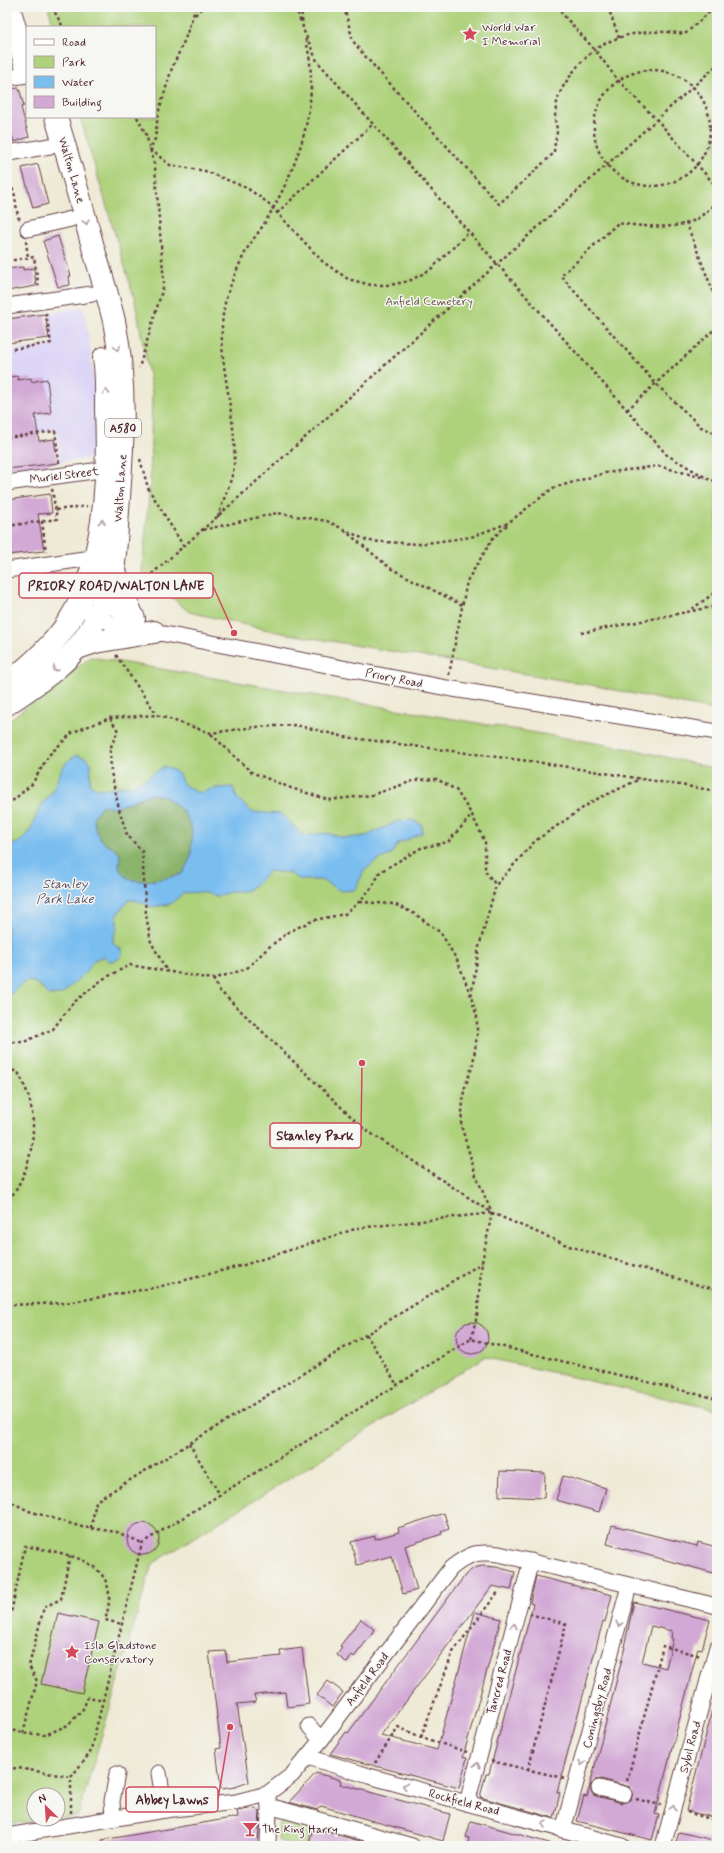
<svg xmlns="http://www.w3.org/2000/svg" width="724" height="1853" viewBox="0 0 724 1853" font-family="Mynerve,sans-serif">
<rect width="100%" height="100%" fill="#f6f6f2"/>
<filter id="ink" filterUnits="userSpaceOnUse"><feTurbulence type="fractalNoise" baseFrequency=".025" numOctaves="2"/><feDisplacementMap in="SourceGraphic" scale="8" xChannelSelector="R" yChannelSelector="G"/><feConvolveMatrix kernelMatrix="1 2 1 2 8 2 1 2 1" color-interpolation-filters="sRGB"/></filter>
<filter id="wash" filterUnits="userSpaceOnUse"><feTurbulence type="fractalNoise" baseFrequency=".012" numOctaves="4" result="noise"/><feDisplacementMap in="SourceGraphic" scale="16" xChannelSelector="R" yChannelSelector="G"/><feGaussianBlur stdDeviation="0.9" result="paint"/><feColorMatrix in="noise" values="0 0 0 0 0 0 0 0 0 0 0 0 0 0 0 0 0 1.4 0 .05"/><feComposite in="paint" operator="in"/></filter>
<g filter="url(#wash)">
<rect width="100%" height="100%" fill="#efead5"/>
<path fill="#ddd5f6" d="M83,307L89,339L95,390L96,458L60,462L57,430L7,436V351L52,345L48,313Z"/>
<g fill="#aed27b" stroke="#7c7853">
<path d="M48,7H717V711L591,685L277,632L189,612L142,572L150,484L152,392L135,301L80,117H155V27H54Z"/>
<path d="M91,657L636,750L717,769V1410L485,1357L152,1564L78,1816L58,1818V1795H34V1819H51L7,1824V722Z"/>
<path d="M282,1815L313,1825L307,1846C298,1843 286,1845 278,1840L279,1817Z"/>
</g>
<path fill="#8ab46b" stroke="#6a6a4b" d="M151,794L165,796L184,812L192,830L191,857L182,874C170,878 138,885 128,878C124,875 121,871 119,868L120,854C112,845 112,848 105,843C96,836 95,827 93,817L102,805L114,808Z"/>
<path fill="#7abef0" stroke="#626e8e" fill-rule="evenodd" d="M77,755L86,758L91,763L90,784L98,789L135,785L165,766L178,773L184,785L199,793L216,788L233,787L237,798L252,812L281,814L304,836L325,833L345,838L366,836L398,821L412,820L422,825V833L398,844L390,855L376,861L364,871L355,890L341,891L321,880H301L289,873L269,871L255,886L243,892H230L217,896L201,892L184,893L170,904L153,907L135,900H129C126,905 122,908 119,912C115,918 118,922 117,928C114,938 108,942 121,949L122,954C119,960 116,961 109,961L104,956L94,960L85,973L61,995H48L39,985L30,981L23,983L7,997V847C34,839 30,824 42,804C46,799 51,795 53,789C60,775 61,763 77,755ZM151,794L165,796L184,812L192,830L191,857L182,874C170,878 138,885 128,878C124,875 121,871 119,868L120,855C112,845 112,849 105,843C96,836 95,827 93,817L102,805L114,808Z"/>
<g id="blocks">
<g fill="#d2a8d5" fill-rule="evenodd">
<path d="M19,88L24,106L21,107L29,137L14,142L7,116V89Z"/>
<path d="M38,164L48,204L33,208L22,168Z"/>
<path d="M58,236L71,276H69L70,285L58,287L43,241Z"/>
<path d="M23,267V270L34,268L36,286L7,291V269Z"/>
<path d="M45,314L49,338L7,343V319Z"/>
<path d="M18,376V380L31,378V382L47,379L51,413L35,415L39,441L54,439L58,463L7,469V377Z"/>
<path d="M50,494L52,513L38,514L44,551L7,555V500Z"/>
<circle cx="472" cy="1338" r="16"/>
<path d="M500,1471L545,1473L544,1498L499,1496Z"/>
<path d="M563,1476L606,1488L599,1512L556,1500Z"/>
<path d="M444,1513L449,1529L441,1532L442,1534L405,1546L417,1590L403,1594L392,1556L357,1565L351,1542L375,1536V1539L399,1532L398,1528Z"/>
<circle cx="143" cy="1539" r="16"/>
<path d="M612,1525L697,1546L698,1542L717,1547V1574L607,1544Z"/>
<path d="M482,1566L496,1567L515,1572L511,1590L492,1586L381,1735L437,1750L475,1612L501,1619L463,1757L467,1758L459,1788L330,1754L346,1732L348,1733L466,1574L474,1568Z"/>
<path d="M536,1576L612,1595L605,1622L603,1621L567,1755L557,1792L560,1793L554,1818L480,1797L486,1774H489L516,1670L533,1604L530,1603Z"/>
<path d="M634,1602L710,1620L702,1649L698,1648L655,1814L659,1815L652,1840L577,1821L584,1796L587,1797L625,1647H624ZM651,1626L672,1631L671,1638L673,1639L666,1668L642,1662ZM601,1779L630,1787L633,1792L631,1800L622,1803L593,1795L590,1790V1786L596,1780Z"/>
<path d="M58,1613L99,1622L82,1693L41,1684Z"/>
<path d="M361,1619L375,1630L354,1657L352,1655L347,1663L337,1655L342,1648L340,1646Z"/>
<path d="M302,1648L309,1704L287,1707L285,1692L254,1695L256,1702L237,1704L249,1782L235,1787L221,1789L216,1749L221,1748L209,1652L226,1651L227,1662L281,1656L280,1651Z"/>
<path d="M328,1681L343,1692L332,1707L317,1695Z"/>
<path d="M713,1708H717V1802L713,1817L686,1811Z"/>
<path d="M316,1773L341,1780L340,1784L450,1814L443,1841L321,1806L317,1810L289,1802Z"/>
<path d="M255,1808L260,1812L258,1846H103L102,1840L238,1817L237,1811Z"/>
<path d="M471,1821L549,1843V1846H467L469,1838L466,1837Z"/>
<path d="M313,1828L367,1843V1846H308Z"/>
<path d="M679,1832L717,1841V1846H675Z"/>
</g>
</g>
</g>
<g filter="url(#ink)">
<use href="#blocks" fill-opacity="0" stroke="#633d44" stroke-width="1"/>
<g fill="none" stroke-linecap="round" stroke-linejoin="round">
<defs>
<g id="minor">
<path d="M7,78L27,75"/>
<path d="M9,153L50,146"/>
<path d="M28,229L71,219"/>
<path d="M7,306L92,294"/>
<path d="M7,483L100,470H115"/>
<path d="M7,570L84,559L94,560"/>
<path d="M96,597L135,620"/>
<path d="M77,604C103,621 118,629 149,631L447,688L717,732"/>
<path d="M309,1726L321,1740"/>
<path d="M308,1757L369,1776L622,1846"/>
<path d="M159,1773L165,1810"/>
<path d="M599,1788L624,1794"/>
<path d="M268,1797L269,1806L268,1846"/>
<path d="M467,1803L531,1561"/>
<path d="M269,1806L412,1846"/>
<path d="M113,1818L112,1801L117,1774"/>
<path d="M563,1830L629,1586"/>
<path d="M7,1836L165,1810L236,1802L267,1794L292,1775L321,1740L451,1568C469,1554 475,1551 499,1554L717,1606"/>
<path d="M663,1846L717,1647"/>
</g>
<g id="highway">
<path d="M9,7L27,70"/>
<path d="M114,567L120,587L134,619"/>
<path d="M77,648L95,642L154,632"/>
<path d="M7,684C30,666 53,646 69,621C106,563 109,477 106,409C106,392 107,375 104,358"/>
<path d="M7,704C37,684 71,662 90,630C116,586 115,558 118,510C123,447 127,383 114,321C108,296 100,271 93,247C81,203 69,160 56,117"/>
</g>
</defs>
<use href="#minor" stroke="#633d44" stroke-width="17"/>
<use href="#highway" stroke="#633d44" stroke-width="24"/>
<g stroke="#633d44" stroke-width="2.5" stroke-dasharray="3 3" stroke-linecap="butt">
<path d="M52,7L63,27"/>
<path d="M196,7L185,39L172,68L158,114L155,139L150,149L170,165L205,171L247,188L268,203L323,262L348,279L371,285H390L409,281L430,270L468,233"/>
<path d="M296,7L301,23"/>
<path d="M301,7L303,29L317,61L667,455L710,480L717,481"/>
<path d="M344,7L353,41L364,55L499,204L554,153C554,145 556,140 557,132C557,128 556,124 555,120C555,114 556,105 558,99C560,90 566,82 571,75C598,35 640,27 685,34L715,7"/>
<path d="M556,7L595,50L617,79L656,119L717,187"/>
<path d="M608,7L619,38"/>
<path d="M195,15L203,7"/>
<circle cx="652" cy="128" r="58"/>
<path d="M137,117L146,134L155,167L164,284L139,368"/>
<path d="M7,171L10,186L14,191L18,217L21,220"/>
<path d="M717,201C711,208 701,217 693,221C671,230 640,226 618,223L561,276L656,384L701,427L717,434"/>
<path d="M277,213L373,124"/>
<path d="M686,222L717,302"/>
<path d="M26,241L28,258"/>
<path d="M7,261L34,257L39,289"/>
<path d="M7,350L51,343L46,313"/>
<path d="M627,410L717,327"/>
<path d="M7,438L55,431L59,463"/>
<path d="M140,459L148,488L184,547"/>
<path d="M56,510L87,506"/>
<path d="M218,517C222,502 233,479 234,465C238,410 212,353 226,299C231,282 239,264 247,249C252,240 259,232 264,224C298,168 323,102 305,37"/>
<path d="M42,521L46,552"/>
<path d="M7,526L57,519L52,489"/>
<path d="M203,530L277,513L327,521L368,541L419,544L471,537L508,523L553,488L605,473L658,466L705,478"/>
<path d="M344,530L390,568L462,605"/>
<path d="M138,586L217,517L717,65"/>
<path d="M692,609L717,591"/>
<path d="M581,633L717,606"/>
<path d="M116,655L157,715"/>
<path d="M449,675L467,581L493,538L508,524"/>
<path d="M110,718L118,731L110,749L111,772L119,809L127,835L142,851L146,915L151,942L167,971"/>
<path d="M211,734L251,772L291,788L329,800L372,795L416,780L437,779L456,790L472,815L485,842V871L496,885"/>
<path d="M7,803H10L32,784L49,755L73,732L110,718L157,715L211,733L255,727L296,725L345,737L536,762L717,791"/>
<path d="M360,902L394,904L415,914L441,933L458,962L471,996"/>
<path d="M213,979L220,991L363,1128L492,1213L569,1246L702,1286L717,1289"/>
<path d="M7,1042H24L53,1029L73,1003L103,979L130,965L213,979L246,969L269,947L290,931L314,920L345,914L359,902L373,886L380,872L421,848L448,842L472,815"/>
<path d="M7,1068C10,1069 15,1071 18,1073C21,1076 23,1083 25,1087C41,1124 32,1172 7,1202"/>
<path d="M7,1305L66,1303L158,1287L244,1265L358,1228L491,1213"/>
<path d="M366,1334L397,1385"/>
<path d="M471,1339L477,1316L482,1262L492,1213L476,1176L461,1125L464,1090L473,1064L477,1035V1017L471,997L479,947L496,885L535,841L593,801L640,779"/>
<path d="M189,1443L220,1495"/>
<path d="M7,1500L29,1511L82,1527L117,1532L142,1543"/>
<path d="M91,1528L96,1501L482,1263"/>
<path d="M7,1614L11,1613L25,1546C68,1554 125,1560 105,1620L122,1624"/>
<path d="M7,1729L23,1733L45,1735L68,1725L83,1709L88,1697L104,1700"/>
<path d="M23,1733L37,1681L29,1666L44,1607L61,1599L70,1555"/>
<path d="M421,1737L453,1652L498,1592"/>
<path d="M491,1761L564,1778"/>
<path d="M375,1763L398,1727L421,1737L467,1752"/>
<path d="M7,1769L17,1768L71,1777"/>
<path d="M528,1770L566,1624L530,1614"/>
<path d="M627,1781L663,1646L701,1656"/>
<path d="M636,1799L661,1805"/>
<path d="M687,1812L717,1821"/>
<path d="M71,1813V1777L90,1753L142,1543L471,1339L717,1399"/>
</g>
<use href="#minor" stroke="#fff" stroke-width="15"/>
<use href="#highway" stroke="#fff" stroke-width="22"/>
</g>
<defs><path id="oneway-chevron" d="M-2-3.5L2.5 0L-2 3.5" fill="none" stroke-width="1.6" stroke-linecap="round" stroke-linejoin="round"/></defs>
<g stroke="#ae9aa0">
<use href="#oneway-chevron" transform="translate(86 222) rotate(75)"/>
<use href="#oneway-chevron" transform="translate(117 348) rotate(82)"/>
<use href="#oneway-chevron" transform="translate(106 392) rotate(-90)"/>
<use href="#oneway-chevron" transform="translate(102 522) rotate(-84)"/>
<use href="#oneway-chevron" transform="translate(55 669) rotate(136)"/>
<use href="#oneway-chevron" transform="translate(619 1624) rotate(105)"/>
<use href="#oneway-chevron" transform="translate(514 1626) rotate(-75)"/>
<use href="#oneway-chevron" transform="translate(582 1763) rotate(105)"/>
<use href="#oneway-chevron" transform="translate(477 1765) rotate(-75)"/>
<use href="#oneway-chevron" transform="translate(405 1786) rotate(-165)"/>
<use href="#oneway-chevron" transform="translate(673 1808) rotate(-75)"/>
<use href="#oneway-chevron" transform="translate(544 1824) rotate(-164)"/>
</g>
</g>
<defs>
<symbol id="sight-bare" viewBox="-9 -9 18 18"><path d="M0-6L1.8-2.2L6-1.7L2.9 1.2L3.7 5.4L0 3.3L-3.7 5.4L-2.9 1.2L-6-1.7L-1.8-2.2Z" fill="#d1495b" stroke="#f6f6f2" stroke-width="2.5" paint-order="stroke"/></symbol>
<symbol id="bar-bare" viewBox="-9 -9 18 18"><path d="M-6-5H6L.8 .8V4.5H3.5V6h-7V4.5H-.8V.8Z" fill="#d1495b" stroke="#f6f6f2" stroke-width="2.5" paint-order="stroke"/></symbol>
</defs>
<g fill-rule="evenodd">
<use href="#sight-bare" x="459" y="23" width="22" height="22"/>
<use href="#sight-bare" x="61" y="1641" width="22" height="22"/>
<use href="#bar-bare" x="239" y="1818" width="22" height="22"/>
</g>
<g text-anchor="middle" stroke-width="3" stroke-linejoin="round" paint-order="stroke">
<rect fill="#f6f6f2" stroke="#7e6067" stroke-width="1" x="105" y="419" width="36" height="18" rx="3"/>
<g font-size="11" font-weight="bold" fill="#4a1f2b">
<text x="123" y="432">A580</text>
</g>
<g font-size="12" fill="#4a1f2b" stroke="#f6f6f2" text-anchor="start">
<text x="482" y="31">World War<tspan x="482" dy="14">I Memorial</tspan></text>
<text x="84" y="1649">Isla Gladstone<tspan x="84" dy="14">Conservatory</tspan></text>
<text x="262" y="1833">The King Harry</text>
</g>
<g font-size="12" fill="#4a1f2b" stroke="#f6f6f2">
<text transform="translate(72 170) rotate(74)" y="4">Walton Lane</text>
<text transform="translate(64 475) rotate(-7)" y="4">Muriel Street</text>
<text transform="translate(120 488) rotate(-86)" y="4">Walton Lane</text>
<text transform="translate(394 678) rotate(11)" y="4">Priory Road</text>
<text transform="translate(367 1679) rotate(-53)" y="4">Anfield Road</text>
<text transform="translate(499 1682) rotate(-75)" y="4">Tancred Road</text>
<text transform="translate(597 1708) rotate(-75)" y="4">Coningsby Road</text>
<text transform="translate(690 1747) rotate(-75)" y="4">Sybil Road</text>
<text transform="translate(464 1802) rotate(15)" y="4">Rockfield Road</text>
</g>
<g font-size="12" fill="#685543" stroke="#f6f6f2">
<text x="429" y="305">Anfield Cemetery</text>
</g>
<g font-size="13" font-style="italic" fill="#584f66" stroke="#f6f6f2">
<text x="65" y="888">Stanley<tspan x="65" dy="15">Park Lake</tspan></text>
</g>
</g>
<path fill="none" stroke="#d1495b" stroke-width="1.5" d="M234 633L213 586M362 1063L361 1135M230 1727L218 1799"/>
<g fill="#d1495b" stroke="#f6f6f2" stroke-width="1.5">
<circle cx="234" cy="633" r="4"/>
<circle cx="362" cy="1063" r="4"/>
<circle cx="230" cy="1727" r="4"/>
</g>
<g fill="#f6f6f2" stroke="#d1495b" stroke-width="1.5">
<rect x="19" y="573" width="194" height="25" rx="4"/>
<rect x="270" y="1123" width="91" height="25" rx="4"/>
<rect x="126" y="1787" width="92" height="25" rx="4"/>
</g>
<g font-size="13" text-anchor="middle" font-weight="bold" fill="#4a1f2b">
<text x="116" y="590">PRIORY ROAD/WALTON LANE</text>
<text x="315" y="1140">Stanley Park</text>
<text x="172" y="1804">Abbey Lawns</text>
</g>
<rect width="724" height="1853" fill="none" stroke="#f6f6f2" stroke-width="24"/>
<rect x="26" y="26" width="130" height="92" fill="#f6f6f2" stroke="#b1a0a2"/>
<rect x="34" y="39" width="20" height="6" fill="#ffffff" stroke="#b1a0a2"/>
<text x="62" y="46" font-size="12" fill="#4a1f2b">Road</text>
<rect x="34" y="56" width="20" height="12" fill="#aed27b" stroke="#b1a0a2"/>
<text x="62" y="66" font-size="12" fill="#4a1f2b">Park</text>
<rect x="34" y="76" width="20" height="12" fill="#7abef0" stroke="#b1a0a2"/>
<text x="62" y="86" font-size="12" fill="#4a1f2b">Water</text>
<rect x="34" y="96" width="20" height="12" fill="#d2a8d5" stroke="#b1a0a2"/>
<text x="62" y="106" font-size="12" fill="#4a1f2b">Building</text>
<g transform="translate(46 1807) rotate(335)"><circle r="19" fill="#f6f6f2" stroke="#b1a0a2"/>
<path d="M0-3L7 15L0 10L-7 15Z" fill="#d1495b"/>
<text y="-6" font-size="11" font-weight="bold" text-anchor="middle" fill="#4a1f2b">N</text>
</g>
</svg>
